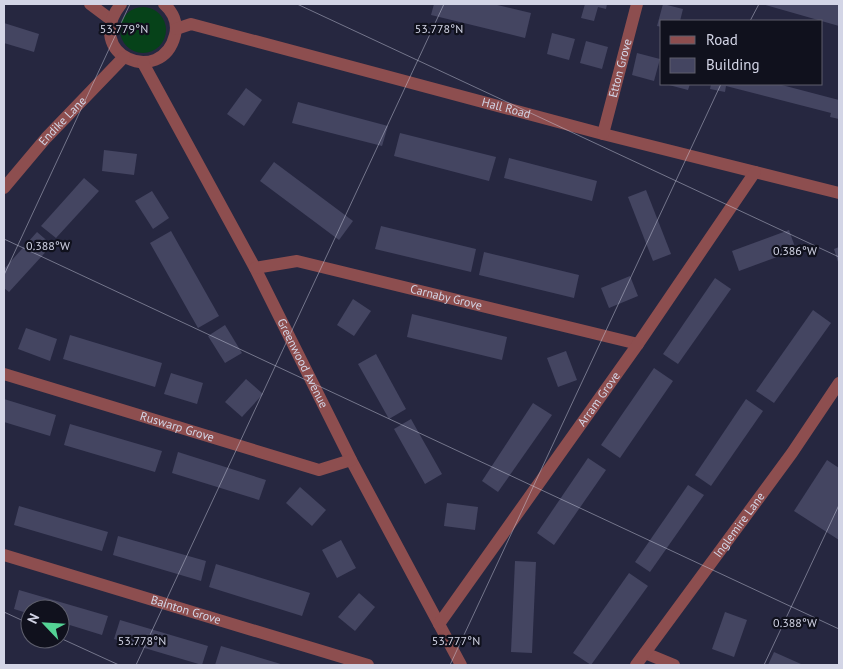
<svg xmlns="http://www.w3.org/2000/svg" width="843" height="669" viewBox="0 0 843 669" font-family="'PT Sans',sans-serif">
<rect width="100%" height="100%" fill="#262740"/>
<circle fill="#064219" cx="143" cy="30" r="23"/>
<g fill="#444561">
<path d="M434,4H493L531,13L525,38L431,15Z"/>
<path d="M585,4H607L606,9L598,7L594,21L581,18Z"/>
<path d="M663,4L683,9L680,21H662V27L657,26Z"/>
<path d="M762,4H839V26Z"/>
<path d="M4,23L39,34L34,52L4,43Z"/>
<path d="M552,33L575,39L569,60L547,54Z"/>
<path d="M586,41L608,47L602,69L580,63Z"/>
<path d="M637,53L660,59L654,81L632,75Z"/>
<path d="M665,84H690L688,90Z"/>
<path d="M711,84H778L839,100V119L830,117L831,113L726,86L725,92L710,89Z"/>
<path d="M246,88L262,100L244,126L227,114Z"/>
<path d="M298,102L388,126L382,146L292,123Z"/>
<path d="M400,133L496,157L489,181L394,156Z"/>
<path d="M104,150L137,154L134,175L102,171Z"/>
<path d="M509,158L597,181L592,201L504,178Z"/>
<path d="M274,162L353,221L339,240L260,181Z"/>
<path d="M84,178L99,191L56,238L41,226Z"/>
<path d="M646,190L671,254L653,261L628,197Z"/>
<path d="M152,191L169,218L153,229L135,201Z"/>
<path d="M381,226L476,249L471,272L375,249Z"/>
<path d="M789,230L796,250L739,271L732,251Z"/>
<path d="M171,231L219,316L198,328L150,243Z"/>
<path d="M37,232L52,245L9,292L4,288V269Z"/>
<path d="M839,247V265L834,249Z"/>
<path d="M484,252L579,275L574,298L479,275Z"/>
<path d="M630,276L638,296L609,308L601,288Z"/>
<path d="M715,278L731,289L678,364L663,354Z"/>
<path d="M353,299L371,311L354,336L337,325Z"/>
<path d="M813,310L831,323L774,403L756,391Z"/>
<path d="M412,314L507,337L502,360L407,337Z"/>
<path d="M225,325L242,353L225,363L208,336Z"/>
<path d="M26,328L57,339L50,361L18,349Z"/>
<path d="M70,335L162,363L155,387L63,359Z"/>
<path d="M566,351L577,380L558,387L547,358Z"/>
<path d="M376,354L406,409L389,419L358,364Z"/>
<path d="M654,368L673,381L620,458L601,445Z"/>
<path d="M171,373L203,383L197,404L164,394Z"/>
<path d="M246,379L263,394L242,417L225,402Z"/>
<path d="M4,399L56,415L50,436L4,422Z"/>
<path d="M746,399L763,411L711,486L695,475Z"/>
<path d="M533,403L552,415L498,492L482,481Z"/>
<path d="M411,419L442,474L425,484L394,429Z"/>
<path d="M70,424L162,451L155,472L64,445Z"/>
<path d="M178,452L266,480L259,500L172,473Z"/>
<path d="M588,458L606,470L554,545L537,533Z"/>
<path d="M827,460L839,468V540L794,511Z"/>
<path d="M688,485L704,495L650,572L635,562Z"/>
<path d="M300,487L326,510L312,526L286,503Z"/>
<path d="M447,503L478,507L475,530L444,526Z"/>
<path d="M19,506L108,532L102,551L14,525Z"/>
<path d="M118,536L206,561L201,581L113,555Z"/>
<path d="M341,540L356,568L337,578L322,550Z"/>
<path d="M515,561L536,562L532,653L511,652Z"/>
<path d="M216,564L310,593L302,616L209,587Z"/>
<path d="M629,573L648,586L591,665L573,653Z"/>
<path d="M19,590L108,616L102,635L60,622V609H30V614L14,609Z"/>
<path d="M359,593L375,607L355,631L338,617Z"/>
<path d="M725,612L747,620L734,657L712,649Z"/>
<path d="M120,620L208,646L202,665L114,639Z"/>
<path d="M221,646L284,665H215Z"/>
<path d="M774,652L801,664L800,665H768Z"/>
</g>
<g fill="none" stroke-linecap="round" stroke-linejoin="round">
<g stroke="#8d4e4f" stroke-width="12">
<path d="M90,4L110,19"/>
<path d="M121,4C81,55 162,88 175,35C178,23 173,12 164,4"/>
<path id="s1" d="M176,29L191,24L603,134L839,193"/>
<path id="s2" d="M143,63L255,268L351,460L461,665"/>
<path id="s3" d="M603,134L637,4"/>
<path id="s4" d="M4,188L46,138L124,57"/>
<path id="s5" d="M255,268L297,261L638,344"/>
<path id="s6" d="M4,374L319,470L351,460"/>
<path id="s7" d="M4,555L368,665"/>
<path id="s8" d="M439,624L638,344L755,172"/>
<path d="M645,653L674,665"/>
<path id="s9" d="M636,665L792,453L839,383"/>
</g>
</g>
<path fill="none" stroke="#d3d5e6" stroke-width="1" stroke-opacity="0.45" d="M297,4L839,257M750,21L759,4M4,239L839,629M4,275L130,4M4,612L30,624M60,638L119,665M136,665L444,4M450,665L721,84M764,665L839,505"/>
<g text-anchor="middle" stroke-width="4.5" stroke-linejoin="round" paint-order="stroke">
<g font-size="12" fill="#d3d5e6" stroke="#10111d">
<text dy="4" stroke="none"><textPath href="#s3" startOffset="68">Etton Grove</textPath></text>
<text dy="4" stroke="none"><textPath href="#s1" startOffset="342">Hall Road</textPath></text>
<text dy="4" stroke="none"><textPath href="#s4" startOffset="89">Endike Lane</textPath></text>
<text dy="4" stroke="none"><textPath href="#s5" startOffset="196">Carnaby Grove</textPath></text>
<text dy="4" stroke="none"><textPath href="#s2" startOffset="340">Greenwood Avenue</textPath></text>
<text dy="4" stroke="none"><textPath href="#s8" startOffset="276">Arram Grove</textPath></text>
<text dy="4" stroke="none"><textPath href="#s6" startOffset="181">Ruswarp Grove</textPath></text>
<text dy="4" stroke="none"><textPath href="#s9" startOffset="174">Inglemire Lane</textPath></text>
<text dy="4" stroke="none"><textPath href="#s7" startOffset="190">Bainton Grove</textPath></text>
</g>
</g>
<g font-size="12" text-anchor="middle" fill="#d3d5e6" stroke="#10111d" stroke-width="4.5" stroke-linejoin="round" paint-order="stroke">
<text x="124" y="33">53.779°N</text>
<text x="439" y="33">53.778°N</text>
<text x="48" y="250">0.388°W</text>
<text x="795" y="255">0.386°W</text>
<text x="795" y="627">0.388°W</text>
<text x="142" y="645">53.778°N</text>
<text x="456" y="645">53.777°N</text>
</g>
<rect width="843" height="669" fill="none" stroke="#d3d5e6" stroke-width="10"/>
<rect x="660" y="20" width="162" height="65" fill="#10111d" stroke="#5e5f6d"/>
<rect x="670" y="36" width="25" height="8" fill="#8d4e4f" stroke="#5e5f6d"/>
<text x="706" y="45" font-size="15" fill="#d3d5e6">Road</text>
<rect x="670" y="58" width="25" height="15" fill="#444561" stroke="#5e5f6d"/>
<text x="706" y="70" font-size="15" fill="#d3d5e6">Building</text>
<g transform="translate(45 624) rotate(295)"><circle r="24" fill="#10111d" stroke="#5e5f6d"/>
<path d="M0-4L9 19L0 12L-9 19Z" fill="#54d395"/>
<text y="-8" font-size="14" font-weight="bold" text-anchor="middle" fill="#d3d5e6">N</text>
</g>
</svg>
